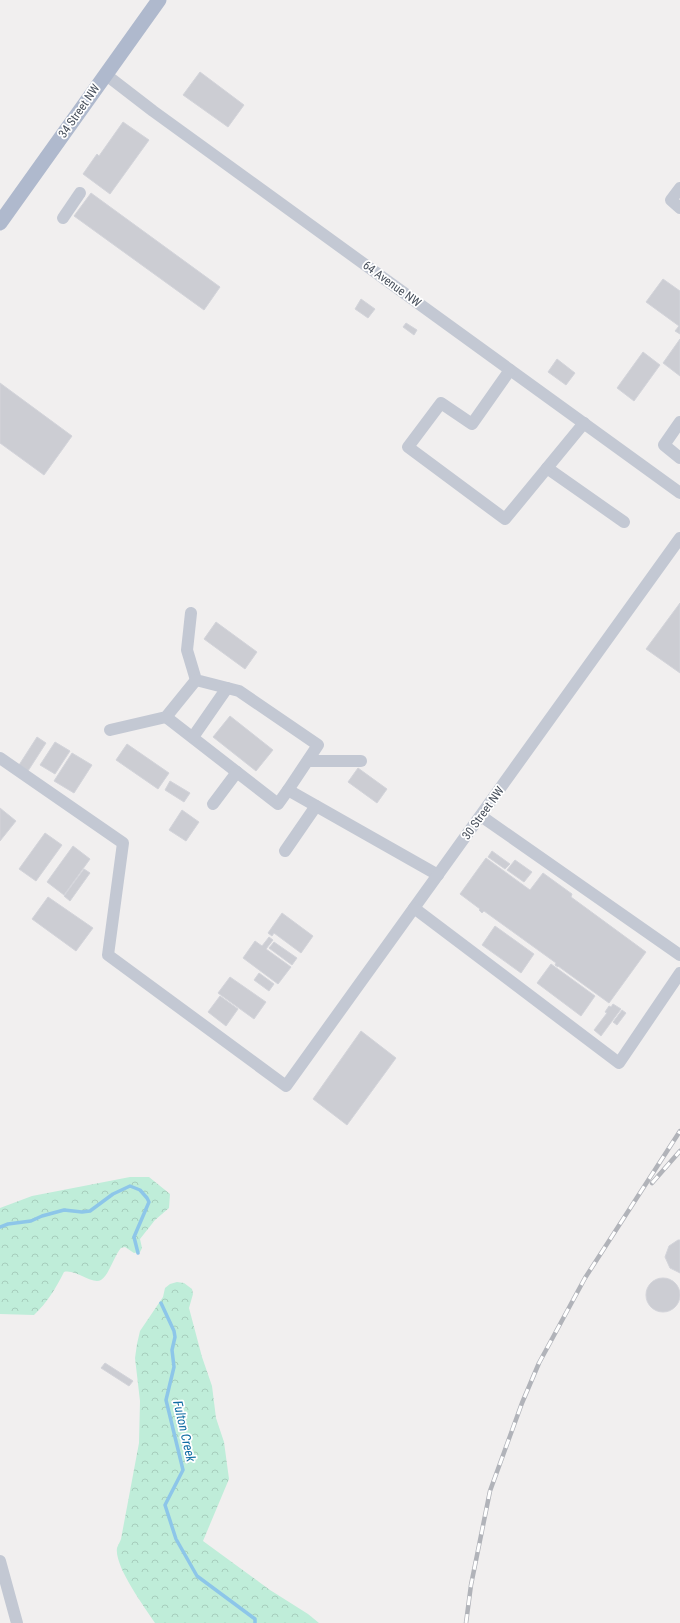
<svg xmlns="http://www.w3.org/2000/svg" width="680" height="1623" viewBox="0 0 680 1623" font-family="'Roboto Condensed',sans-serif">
<defs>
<pattern id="forest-crowns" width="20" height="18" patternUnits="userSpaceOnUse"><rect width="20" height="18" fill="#bfedd9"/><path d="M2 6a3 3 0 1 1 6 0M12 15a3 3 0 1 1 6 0" fill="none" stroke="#a6cdbc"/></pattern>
</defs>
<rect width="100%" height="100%" fill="#f1efef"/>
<g fill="url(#forest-crowns)">
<path d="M130,1177H149L170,1194L169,1208L155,1220L140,1239L142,1248L140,1252L134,1253L125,1247L121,1248C114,1256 109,1275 101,1280C92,1285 76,1269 64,1272C56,1288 47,1303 34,1315L0,1314V1208L32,1196Z"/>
<path d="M177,1282L184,1283L192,1289L193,1294L189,1308L202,1357L212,1386L216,1418L224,1442L229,1479L203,1541L270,1590L308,1614L319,1623H155C145,1608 114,1566 117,1548C118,1545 120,1542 121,1539L139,1443L140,1401L135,1358L137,1344L140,1331L163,1297L165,1288L170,1284Z"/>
</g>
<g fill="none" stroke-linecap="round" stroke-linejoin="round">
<g stroke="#8dc6e9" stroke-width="3.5">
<path d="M0,1227L8,1224L31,1221L42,1216L64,1210L82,1212L90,1211L113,1194L130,1186L140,1190L147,1198L149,1202L134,1237L138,1253"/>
<path d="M161,1303L174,1331L175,1337L172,1350L174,1367L166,1400L183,1470L165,1505L176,1539L197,1576L255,1619V1623"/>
</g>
</g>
<g fill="#cccdd3" stroke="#d3d4da">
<path d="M200,72L244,105L228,127L183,95Z"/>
<path d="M123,122L149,140L110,194L83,174L97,154L99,156Z"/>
<path d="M91,193L220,287L204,310L74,216Z"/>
<path d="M663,279L680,291V334L675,331L679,326L646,302Z"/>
<path d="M361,299L375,309L368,318L355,309Z"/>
<path d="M406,323L417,330L414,335L403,327Z"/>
<path d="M680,339V376L663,363Z"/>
<path d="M643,352L660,365L634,401L617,388Z"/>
<path d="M557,359L575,373L566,385L548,372Z"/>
<path d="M0,383L72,436L44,475L0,443Z"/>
<path d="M680,603V673L646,649Z"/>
<path d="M216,622L257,652L245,669L204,639Z"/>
<path d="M230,716L273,750L256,771L213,737Z"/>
<path d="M37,737L46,743L28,771L19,765Z"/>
<path d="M55,742L70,751L55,774L40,765Z"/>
<path d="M127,744L169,773L158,789L116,760Z"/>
<path d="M72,753L92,765L74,793L54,781Z"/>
<path d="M358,768L387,789L377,803L348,782Z"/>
<path d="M170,781L190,793L184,802L165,790Z"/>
<path d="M0,808L16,821L0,841Z"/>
<path d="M182,810L199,822L186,841L169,830Z"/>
<path d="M45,833L62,845L36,881L19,869Z"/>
<path d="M73,846L90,859L64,895L47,882Z"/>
<path d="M492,851L510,864L505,869L488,857Z"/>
<path d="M486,858L530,890L543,873L572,894L571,897L646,952L609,1003L558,966V967L555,965L556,963L484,911L482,913L479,910L480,909L460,894Z"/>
<path d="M515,860L532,872L524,882L507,870Z"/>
<path d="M84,869L90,873L70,901L64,896Z"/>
<path d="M48,897L93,928L76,951L32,919Z"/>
<path d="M282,913L313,936L301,953L274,933L272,936L268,933Z"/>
<path d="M495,926L534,954L521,973L482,945Z"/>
<path d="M269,937L273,940L266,949L291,967L278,984L243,958L255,941L262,946Z"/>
<path d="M274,942L297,958L292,965L269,948Z"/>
<path d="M551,964L595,996L581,1016L537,983Z"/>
<path d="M259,973L274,984L269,991L254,980Z"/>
<path d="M230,977L266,1002L254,1019L218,993Z"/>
<path d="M220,996L238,1009L226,1026L208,1012Z"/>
<path d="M613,1004L621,1009L601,1036L594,1030L607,1013L605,1012L609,1006L611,1007Z"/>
<path d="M622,1010L626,1013L617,1025L613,1022Z"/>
<path d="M361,1031L396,1058L347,1125L313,1099Z"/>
<path d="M678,1240H680V1273L670,1268L665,1257L669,1246Z"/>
<circle cx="663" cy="1295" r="17"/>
<path d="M105,1363L133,1381L129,1386L101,1368Z"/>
</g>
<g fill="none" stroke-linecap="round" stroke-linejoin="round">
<g stroke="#c3c8d3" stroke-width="12">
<path d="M105,74L153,111L680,493"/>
<path d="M680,188L671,200L680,208"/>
<path d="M63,218L80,193"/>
<path d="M510,370L472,424L441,403L408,447L505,519L547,468L624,522"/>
<path d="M680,422L664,445L680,458"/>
<path d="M547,468L584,423"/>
<path d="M191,613L187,650L196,680L239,691L318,745L288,790L438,875"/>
<path d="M166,717L278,804L288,790"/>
<path d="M110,730L166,717L196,680"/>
<path d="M193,737L227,688"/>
<path d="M0,758L123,843L108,955L286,1086L680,538"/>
<path d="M308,761H361"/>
<path d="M213,804L237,772"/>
<path d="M481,816L680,955"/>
<path d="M285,851L316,806"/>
<path d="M414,908L619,1063L680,973"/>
<path d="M0,1561L17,1623"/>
</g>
<path stroke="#afb9cd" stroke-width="15" d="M0,223L159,0"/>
<defs>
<g id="rail">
<path d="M652,1183L680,1151"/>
<path d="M466,1623L471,1585L490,1491L522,1403L539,1363L585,1278L680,1131"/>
</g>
</defs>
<use href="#rail" stroke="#b1b3b9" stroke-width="4.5"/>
<use href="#rail" stroke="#fff" stroke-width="3" stroke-dasharray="9" stroke-linecap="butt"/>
</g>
<g text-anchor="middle" stroke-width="3.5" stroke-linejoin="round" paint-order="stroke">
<g font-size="12" fill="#474f5b" stroke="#fff">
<text transform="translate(79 111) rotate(-55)" y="4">34 Street NW</text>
<text transform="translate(392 284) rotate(36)" y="4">64 Avenue NW</text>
<text transform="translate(483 813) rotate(-54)" y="4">30 Street NW</text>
</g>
<g font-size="13" font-style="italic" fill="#116da4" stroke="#fff">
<text transform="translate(185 1431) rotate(77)" y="5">Fulton Creek</text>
</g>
</g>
</svg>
